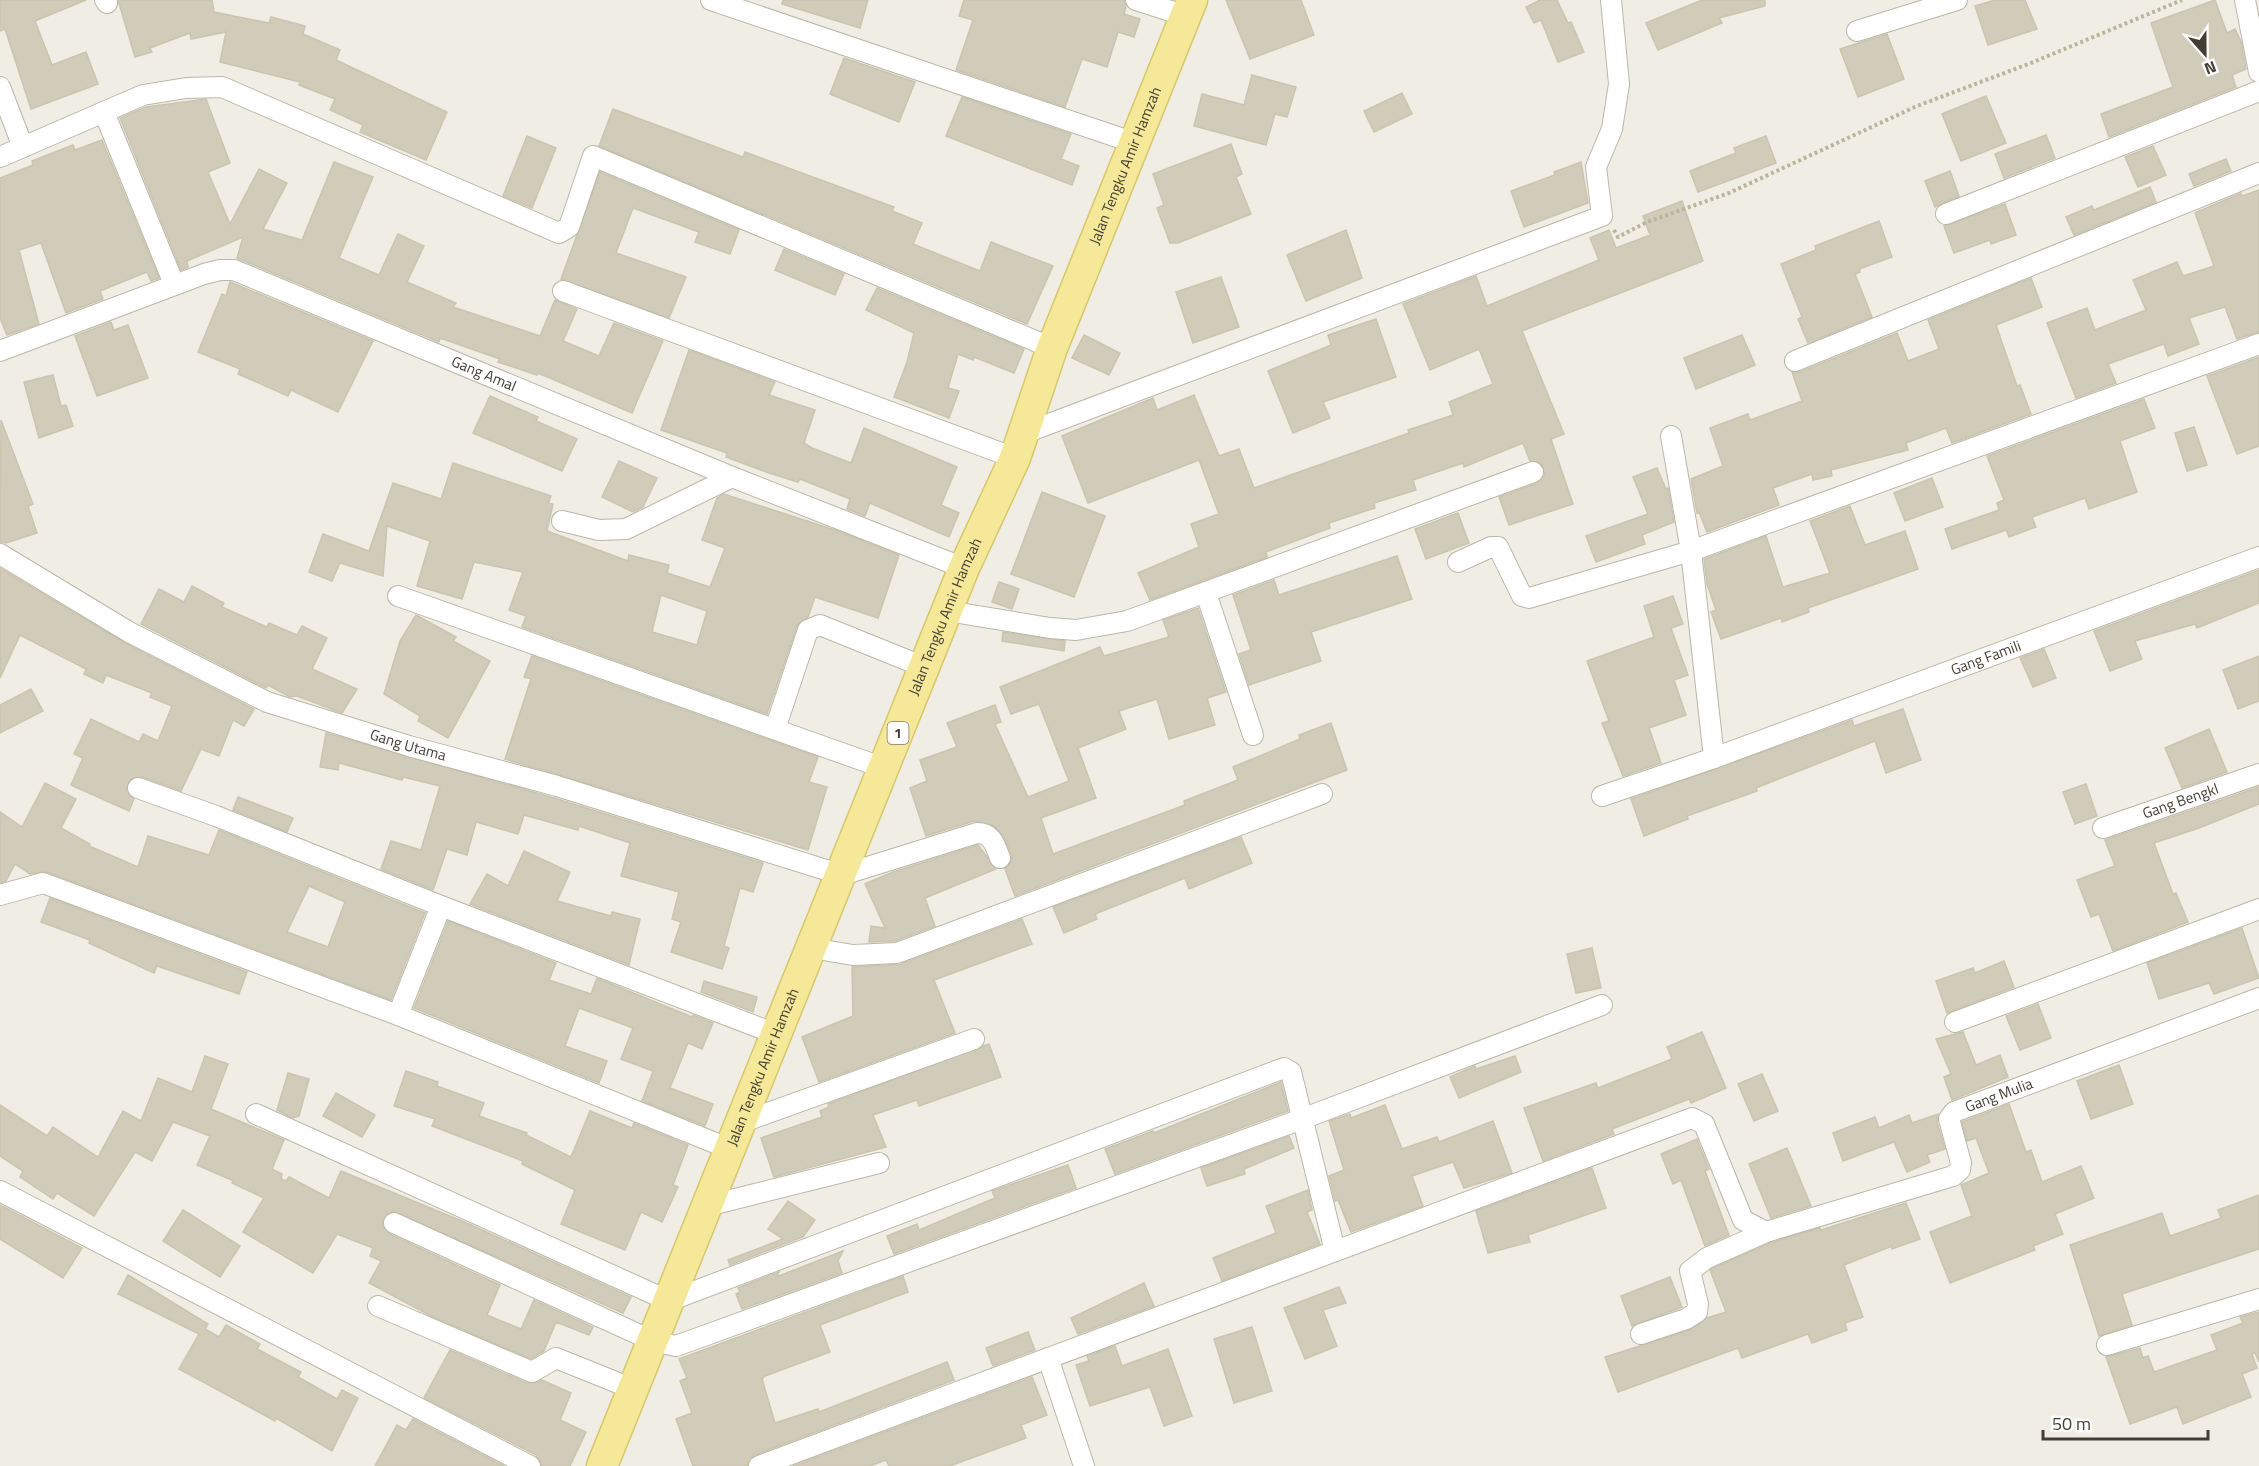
<svg xmlns="http://www.w3.org/2000/svg" width="2259" height="1466" viewBox="0 0 2259 1466" font-family="'Titillium Web',sans-serif">
<rect width="100%" height="100%" fill="#f0eee4"/>
<g fill="#d1cbba" stroke="#cbc4ae" stroke-width="1.5" fill-rule="evenodd">
<path d="M0,0H86L35,21L52,65L86,52L98,84L31,109L5,29L0,31Z"/>
<path d="M118,0H212L214,12L269,23L271,17L305,26L303,34L340,50L336,60L447,112L426,160L360,132L363,125L330,110L335,99L299,85L300,82L220,62L226,32L191,39L190,33L150,48L152,52L135,57Z"/>
<path d="M783,0H868L860,28L782,4Z"/>
<path d="M964,0H1124L1126,7L1124,14L1140,19L1134,37L1118,32L1107,67L1082,59L1065,107L956,70L973,20L959,16Z"/>
<path d="M1226,0H1301L1314,35L1250,59Z"/>
<path d="M1540,0H1557L1568,23L1571,22L1584,52L1558,62L1541,20L1534,23L1526,7Z"/>
<path d="M1702,0H1765V6L1719,18L1722,23L1658,50L1646,23Z"/>
<path d="M1995,0H2025L2037,29L1988,45L1975,6Z"/>
<path d="M2215,0L2227,33L2235,29L2241,41L2246,69L2232,75L2236,87L2109,137L2101,114L2173,87L2151,23Z"/>
<path d="M1887,34L1904,79L1858,97L1840,49Z"/>
<path d="M844,58L915,82L899,122L830,94Z"/>
<path d="M1252,75L1296,87L1287,117L1275,114L1266,145L1194,126L1202,94L1244,105Z"/>
<path d="M1402,93L1412,114L1374,132L1364,111Z"/>
<path d="M1986,96L2006,143L1961,161L1942,114Z"/>
<path d="M962,97L1071,134L1061,159L1079,166L1072,185L946,136Z"/>
<path d="M206,99L230,163L208,172L230,224L259,169L287,183L263,229L302,240L334,162L373,177L339,258L379,275L398,234L424,246L407,282L456,303L453,307L540,336L555,300L577,309L563,341L599,356L614,323L663,341L632,413L538,373L537,375L498,362L500,359L440,338L439,342L237,258L243,237L187,261L188,267L181,270L120,118L146,107Z"/>
<path d="M613,109L743,157L745,152L894,207L892,211L922,223L913,244L980,271L991,242L1053,266L1027,324L599,146Z"/>
<path d="M2046,135L2055,158L2004,178L1995,154Z"/>
<path d="M527,136L556,148L532,208L503,196Z"/>
<path d="M1766,136L1776,163L1698,192L1690,171L1736,153L1734,148Z"/>
<path d="M102,140L159,278L151,281L147,272L100,291L103,299L66,313L41,243L19,250L39,324L7,335L0,318V178L33,165L32,161L73,145L75,150Z"/>
<path d="M1231,144L1242,174L1236,177L1251,214L1178,243H1170L1157,208L1164,205L1153,174Z"/>
<path d="M2153,146L2166,175L2138,187L2125,157Z"/>
<path d="M2226,159L2231,171L2194,186L2189,174Z"/>
<path d="M1581,162L1588,203L1524,227L1511,191L1555,175L1554,172Z"/>
<path d="M1950,171L1959,196L1935,207L1925,181Z"/>
<path d="M600,172L739,230L730,254L695,242L699,232L633,208L616,253L686,277L669,318L561,279Z"/>
<path d="M2150,187L2156,202L2074,235L2066,217L2092,206L2094,210Z"/>
<path d="M2259,190V332L2237,339L2225,307L2189,318L2199,344L2168,356L2164,344L2108,364L2116,383L2076,398L2047,323L2087,308L2095,330L2146,310L2133,280L2177,262L2183,276L2214,266L2195,213L2241,193L2242,196Z"/>
<path d="M1682,201L1703,261L1522,331L1564,434L1551,439L1573,504L1509,525L1499,497L1537,483L1545,475L1541,463L1530,461L1523,443L1464,467L1463,463L1413,480L1416,490L1374,503L1375,508L1329,523L1330,528L1266,552L1267,557L1150,600L1138,573L1199,547L1191,524L1219,514L1199,460L1088,503L1062,436L1153,398L1157,410L1194,395L1219,456L1239,449L1254,488L1409,433L1408,430L1453,415L1449,402L1493,384L1479,349L1430,370L1403,304L1476,276L1487,306L1599,260L1590,238L1609,230L1616,248L1650,235L1643,216Z"/>
<path d="M2005,204L2016,235L1991,244L1990,240L1954,253L1944,226Z"/>
<path d="M1879,221L1892,257L1859,269L1860,272L1855,274L1872,317L1808,343L1798,319L1802,317L1781,264L1816,250L1815,246Z"/>
<path d="M1346,230L1362,278L1306,301L1287,255Z"/>
<path d="M784,249L844,274L835,295L775,270Z"/>
<path d="M1221,277L1239,327L1193,343L1176,292Z"/>
<path d="M2031,278L2042,307L1996,325L2017,386L2020,385L2031,414L1952,443L1946,428L1906,443L1908,450L1831,470L1832,476L1813,480L1812,474L1773,488L1779,505L1707,532L1699,512L1697,513L1691,479L1723,466L1710,428L1748,414L1750,420L1802,401L1792,372H1800L1897,333L1908,361L1939,349L1928,320Z"/>
<path d="M230,282L373,341L338,412L291,390L288,396L238,374L240,369L198,352L222,294L226,296Z"/>
<path d="M877,288L1024,349L1014,373L974,357L973,360L958,354L948,388L959,391L949,418L894,397L907,362L914,333L866,310Z"/>
<path d="M1376,319L1396,377L1323,402L1330,418L1293,433L1268,371L1331,345L1328,335Z"/>
<path d="M111,322L114,330L128,325L148,378L97,396L75,336Z"/>
<path d="M1084,335L1120,353L1109,375L1072,358Z"/>
<path d="M1742,335L1755,365L1696,389L1684,358Z"/>
<path d="M689,350L775,382L769,395L815,410L804,443L812,448L851,463L864,428L957,467L941,505L959,513L949,537L870,503L865,516L847,509L850,499L800,479L798,482L769,473L726,457L727,453L661,430Z"/>
<path d="M2259,357V446L2237,454L2207,376Z"/>
<path d="M53,375L61,406L66,405L73,426L39,438L24,382Z"/>
<path d="M490,396L538,417L536,421L577,439L562,471L473,433Z"/>
<path d="M2144,399L2155,428L2120,441L2137,492L2089,509L2085,498L2032,517L2036,527L2009,537L2006,530L1952,549L1945,529L1999,510L1997,503L2004,500L1987,456Z"/>
<path d="M1,420L33,504L28,506L37,533L6,543L0,542Z"/>
<path d="M2194,427L2207,465L2187,471L2175,433Z"/>
<path d="M619,461L657,478L643,507L633,512L602,497Z"/>
<path d="M453,463L551,496L548,503L553,504L547,531L628,561L629,555L669,565L667,573L710,587L725,548L702,540L717,498L724,494L838,531L899,555L878,618L815,597L808,617L797,626L767,714L522,627L526,616L509,610L523,572L474,562L462,599L417,586L430,541L387,526L383,576L340,563L332,581L309,572L323,534L369,551L393,483L441,499ZM661,595L707,611L697,645L652,632Z"/>
<path d="M1657,468L1666,489L1668,488L1674,522L1642,535L1645,544L1596,562L1586,536L1648,514L1633,477Z"/>
<path d="M1932,478L1943,507L1905,521L1894,493Z"/>
<path d="M1042,492L1105,516L1074,597L1011,574Z"/>
<path d="M1850,506L1865,545L1905,531L1918,569L1808,608L1809,612L1782,622L1781,618L1721,639L1711,612L1716,610L1707,584L1704,559L1766,536L1783,587L1830,573L1810,521Z"/>
<path d="M1458,513L1469,543L1426,559L1415,529Z"/>
<path d="M1397,556L1412,599L1311,632L1321,661L1249,685L1239,654L1251,650L1233,595L1274,580L1279,595Z"/>
<path d="M0,568L123,642L254,709L244,726L233,720L219,756L201,749L181,791L142,777L131,779L126,790L134,799L129,811L71,785L83,758L74,754L91,719L139,742L143,734L158,741L172,706L150,697L152,693L106,675L103,683L84,674L86,669L20,635L0,678Z"/>
<path d="M2259,570V603L2197,628L2195,624L2135,641L2142,659L2110,671L2094,631Z"/>
<path d="M999,582L1019,589L1012,609L992,602Z"/>
<path d="M192,586L224,603L222,607L267,627L269,623L297,635L302,626L327,638L312,669L357,689L342,713L297,696L290,697L268,685L266,688L141,624L159,589L184,602Z"/>
<path d="M1673,596L1683,624L1671,628L1688,675L1674,680L1686,715L1649,728L1661,763L1623,776L1602,723L1609,721L1587,661L1654,637L1644,606Z"/>
<path d="M1198,608L1226,692L1207,698L1215,725L1169,739L1157,699L1119,711L1126,729L1078,748L1096,798L1041,818L1053,854L1185,805L1184,801L1238,780L1233,767L1300,739L1299,735L1331,723L1347,770L1015,896L1005,869L1012,860L1011,854L1003,835L994,826L974,821L926,836L910,788L927,781L920,760L957,747L947,723L995,705L1001,722L995,724L1028,797L1069,781L1039,704L1011,714L1000,687L1100,647L1104,656L1169,637L1163,620Z"/>
<path d="M416,615L456,637L453,641L490,661L448,738L418,721L420,716L384,694L400,641Z"/>
<path d="M1003,632L1065,641L1064,651L1002,641Z"/>
<path d="M2044,649L2056,678L2033,687L2020,658Z"/>
<path d="M532,656L818,757L809,782L827,787L808,850L505,759L531,679L524,677Z"/>
<path d="M2259,656V701L2238,709L2223,670Z"/>
<path d="M31,689L43,711L0,733V705Z"/>
<path d="M1903,709L1921,760L1886,773L1875,741L1756,788L1757,791L1687,816L1688,819L1644,836L1631,799L1852,720L1854,726Z"/>
<path d="M2209,729L2227,772L2182,788L2165,748Z"/>
<path d="M326,733L554,798L763,863L753,892L740,888L724,946L729,948L722,969L671,952L681,922L672,919L679,892L621,876L630,843L579,826L578,830L524,815L518,834L476,822L467,855L447,849L433,890L381,869L391,841L421,850L440,786L403,777L402,780L339,763L338,770L320,767Z"/>
<path d="M45,783L76,799L61,828L90,844L89,846L138,867L148,836L209,855L219,830L425,913L391,1000L47,872L30,874L15,864L6,881L0,883V812L22,827ZM309,886L345,902L328,947L287,932Z"/>
<path d="M2086,784L2097,816L2075,824L2063,792Z"/>
<path d="M2259,787V804L2199,828L2154,843L2173,894L2176,893L2188,922L2113,951L2099,914L2091,917L2077,880L2115,866L2105,840Z"/>
<path d="M238,797L293,818L287,832L233,810Z"/>
<path d="M1241,837L1252,863L1189,889L1185,878L1095,914L1097,919L1064,933L1053,907Z"/>
<path d="M978,845L996,869L925,898L935,926L895,941L869,942L871,926L885,928L865,884L893,872Z"/>
<path d="M524,851L570,872L557,901L611,916L612,912L640,919L629,965L470,904L487,874L508,886Z"/>
<path d="M50,898L247,972L239,994L157,966L154,973L89,943L90,940L41,922Z"/>
<path d="M1022,919L1032,944L934,980L955,1033L819,1082L802,1037L853,1016L852,967L901,964Z"/>
<path d="M448,921L556,963L549,980L591,994L597,978L692,1017L693,1015L713,1023L702,1049L688,1043L670,1088L713,1104L705,1126L642,1101L653,1071L621,1059L633,1028L579,1008L565,1046L607,1061L599,1083L414,1008Z"/>
<path d="M2242,928L2259,978L2214,994L2209,983L2159,999L2147,963Z"/>
<path d="M1592,948L1601,988L1576,993L1567,954Z"/>
<path d="M2004,961L2014,987L1947,1013L1936,981L1973,968L1975,973Z"/>
<path d="M704,981L757,997L753,1012L701,992Z"/>
<path d="M2038,1004L2051,1038L2020,1050L2006,1016Z"/>
<path d="M1702,1032L1726,1088L1691,1103L1689,1099L1612,1129L1614,1134L1543,1161L1524,1108L1596,1083L1598,1088L1672,1059L1667,1047Z"/>
<path d="M1963,1032L1976,1065L2000,1055L2008,1077L1952,1100L1944,1077L1951,1074L1936,1039Z"/>
<path d="M989,1044L1001,1077L919,1106L917,1100L873,1115L886,1147L774,1177L761,1138L822,1117L820,1111L829,1107L828,1104Z"/>
<path d="M205,1056L228,1064L211,1109L284,1140L272,1169L282,1174L281,1179L286,1181L289,1177L329,1198L341,1171L469,1224L631,1297L623,1313L393,1211L383,1219L382,1225L389,1234L500,1285L487,1315L521,1329L534,1300L593,1327L589,1335L556,1322L544,1351L531,1359L431,1316L369,1283L381,1261L370,1256L373,1248L337,1234L313,1273L243,1232L264,1198L232,1183L234,1181L197,1165L210,1136L173,1122L152,1161L135,1152L94,1216L57,1193L53,1199L20,1177L23,1171L0,1156V1105L47,1136L53,1127L98,1157L123,1111L141,1121L158,1078L192,1092Z"/>
<path d="M1515,1056L1521,1072L1459,1098L1450,1077L1475,1066L1476,1069Z"/>
<path d="M2119,1065L2133,1104L2091,1119L2077,1081Z"/>
<path d="M406,1071L438,1082L437,1086L484,1103L479,1116L527,1133L526,1135L571,1157L590,1111L632,1128L634,1123L688,1145L673,1185L678,1187L662,1222L641,1212L625,1250L561,1224L575,1190L522,1164L523,1161L432,1126L435,1119L394,1106Z"/>
<path d="M288,1073L309,1079L299,1116L293,1118L277,1110Z"/>
<path d="M1762,1074L1778,1111L1754,1121L1738,1084Z"/>
<path d="M1281,1082L1288,1111L1115,1174L1105,1149L1153,1131L1154,1133Z"/>
<path d="M336,1093L375,1115L362,1137L323,1116Z"/>
<path d="M2009,1104L2026,1152L2031,1150L2042,1182L2081,1166L2094,1198L2055,1214L2063,1234L2033,1246L2035,1250L1950,1283L1930,1232L1972,1216L1961,1185L1989,1173L1976,1138L1967,1141L1962,1122Z"/>
<path d="M1385,1105L1402,1149L1437,1137L1439,1142L1493,1121L1512,1173L1464,1188L1453,1162L1412,1176L1423,1206L1351,1232L1338,1200L1335,1201L1329,1176L1344,1170L1329,1121L1350,1114L1351,1118Z"/>
<path d="M1938,1114L1937,1122L1945,1149L1927,1155L1930,1162L1907,1172L1894,1142L1843,1161L1833,1133L1875,1117L1879,1128L1909,1115L1912,1123Z"/>
<path d="M1289,1136L1294,1148L1244,1169L1245,1174L1207,1186L1201,1168Z"/>
<path d="M1697,1139L1709,1169L1705,1171L1729,1235L1705,1246L1681,1180L1673,1184L1661,1154Z"/>
<path d="M1787,1148L1811,1206L1771,1218L1749,1164Z"/>
<path d="M1068,1165L1076,1188L894,1254L887,1236L917,1224L919,1230L995,1198L992,1191Z"/>
<path d="M1592,1168L1606,1208L1528,1235L1530,1242L1488,1253L1476,1211Z"/>
<path d="M1308,1190L1312,1210L1307,1212L1320,1244L1222,1281L1213,1258L1276,1233L1266,1206Z"/>
<path d="M2259,1195V1249L2122,1294L2132,1325L2099,1336L2070,1245L2162,1213L2170,1236L2221,1218L2218,1210Z"/>
<path d="M788,1201L815,1220L803,1237L730,1265L728,1260L783,1239L768,1229Z"/>
<path d="M1906,1203L1920,1239L1892,1249V1246L1844,1265L1863,1317L1845,1323L1847,1330L1812,1343L1808,1334L1742,1358L1738,1348L1618,1392L1605,1357L1690,1330L1707,1318L1726,1312L1710,1270L1713,1268L1770,1243L1820,1228L1821,1230Z"/>
<path d="M0,1205L82,1248L63,1278L0,1239Z"/>
<path d="M183,1210L240,1246L220,1277L163,1241Z"/>
<path d="M843,1251L838,1261L842,1273L742,1309L736,1294L740,1292L738,1288L779,1272L776,1277Z"/>
<path d="M128,1275L208,1324L205,1329L219,1337L226,1325L260,1344L257,1349L301,1372L298,1377L337,1399L342,1390L358,1398L332,1451L276,1418L275,1421L179,1369L199,1334L118,1294Z"/>
<path d="M903,1276L908,1292L820,1325L830,1352L765,1376L762,1379L775,1423L818,1409L819,1412L947,1362L954,1380L755,1455L749,1459L747,1466H693L676,1419L692,1413L680,1381L687,1378L679,1359Z"/>
<path d="M1670,1277L1682,1307L1632,1326L1621,1296Z"/>
<path d="M1144,1283L1154,1306L1078,1334L1071,1318Z"/>
<path d="M1339,1287L1346,1303L1323,1310L1337,1346L1305,1359L1284,1308Z"/>
<path d="M2259,1312V1362L2255,1353L2252,1354L2257,1368L2242,1374L2251,1397L2183,1424L2177,1407L2130,1424L2106,1357L2140,1348L2143,1358L2148,1356L2154,1372L2217,1350L2211,1335L2243,1323L2240,1317Z"/>
<path d="M1252,1327L1272,1391L1234,1403L1214,1339Z"/>
<path d="M1028,1332L1035,1350L993,1366L986,1348Z"/>
<path d="M1115,1346L1122,1366L1168,1349L1192,1416L1164,1426L1150,1387L1090,1406L1076,1365L1089,1361L1087,1356Z"/>
<path d="M450,1350L527,1383L542,1380L571,1393L560,1420L586,1432L570,1466H542L536,1455L424,1398Z"/>
<path d="M1032,1377L1047,1415L1021,1425L1026,1438L950,1466H889L886,1460L870,1466H793Z"/>
<path d="M413,1419L504,1466H375L397,1425L406,1430Z"/>
</g>
<g fill="none" stroke-linecap="round" stroke-linejoin="round">
<defs>
<g id="minor">
<path d="M105,0L107,3"/>
<path d="M711,0L1135,143"/>
<path d="M1136,0L1186,16"/>
<path d="M2245,0L2259,72"/>
<path d="M1857,31L1957,0"/>
<path d="M0,87L23,147"/>
<path d="M104,112L174,284"/>
<path d="M0,157L143,95L186,88L222,87L559,233L569,227L593,156L1052,348"/>
<path d="M1946,214L2259,91"/>
<path d="M563,291L1015,458"/>
<path id="s1" d="M0,351L204,274L220,270H234L732,477L964,568"/>
<path d="M1795,361L2259,173"/>
<path d="M1025,433L1602,216L1596,167L1612,129L1619,84L1611,0"/>
<path d="M1671,436L1691,551L1714,758"/>
<path d="M562,521L599,530L626,529L732,477"/>
<path id="s2" d="M0,554L129,632L267,702L409,746L557,786L842,875L977,833C993,833 995,846 1000,858"/>
<path d="M1458,562L1491,547H1498L1522,596L1529,598L1691,551L2259,344"/>
<path d="M1206,593L1253,735"/>
<path d="M398,596L884,768"/>
<path d="M947,611L1050,628L1076,630L1127,621L1533,472"/>
<path d="M775,729L808,630L820,625L924,667"/>
<path d="M138,788L216,816L441,906L776,1034"/>
<path id="s3" d="M1602,796L1714,758L2259,557"/>
<path id="s4" d="M2103,828L2259,774"/>
<path d="M0,895L43,883L398,1015L730,1149"/>
<path d="M811,948L853,955L897,953L1322,794"/>
<path d="M398,1015L441,906"/>
<path d="M1955,1022L2259,909"/>
<path d="M256,1114L669,1301L1284,1068L1291,1072L1335,1251"/>
<path d="M740,1123L974,1039"/>
<path d="M0,1191L530,1466"/>
<path d="M707,1206L879,1163"/>
<path d="M394,1223L653,1341L676,1346L1302,1119L1602,1005"/>
<path d="M378,1306L532,1372L556,1358L633,1389"/>
<path id="s5" d="M1641,1334L1686,1319L1697,1312L1698,1304L1690,1271L1707,1258L1766,1232L1953,1176L1960,1170L1961,1163L1949,1119L1954,1112L2259,998"/>
<path d="M2107,1345L2259,1299"/>
<path d="M1048,1358L1084,1466"/>
<path d="M759,1466L1692,1118L1704,1124L1743,1220L1766,1232"/>
</g>
<g id="primary">
<path id="s6" d="M602,1466L964,568L1015,458L1052,348L1192,0"/>
</g>
</defs>
<use href="#minor" stroke="#bbb7a7" stroke-width="22"/>
<use href="#primary" stroke="#d8c76a" stroke-width="33"/>
<path stroke="#bbb49a" stroke-width="4" stroke-dasharray="3 3" stroke-linecap="butt" d="M1614,230L1618,237L1647,222L1729,193L1917,106L2031,63L2182,0"/>
<use href="#minor" stroke="#fff" stroke-width="20"/>
<use href="#primary" stroke="#f5e898" stroke-width="30"/>
</g>
<g text-anchor="middle" stroke-width="5" stroke-linejoin="round" paint-order="stroke">
<rect fill="#fff" stroke="#7b7871" stroke-width="1.5" x="887.5" y="722" width="21" height="22" rx="4.5"/>
<g font-size="14" font-weight="bold" fill="#423e34">
<text x="898" y="738">1</text>
</g>
<g font-size="15" fill="#423e34" stroke="#fff">
<text dy="5" stroke="none"><textPath href="#s6" startOffset="1402">Jalan Tengku Amir Hamzah</textPath></text>
<text dy="5" stroke="none"><textPath href="#s1" startOffset="519">Gang Amal</textPath></text>
<text dy="5" stroke="none"><textPath href="#s6" startOffset="916">Jalan Tengku Amir Hamzah</textPath></text>
<text dy="5" stroke="none"><textPath href="#s3" startOffset="408">Gang Famili</textPath></text>
<text dy="5" stroke="none"><textPath href="#s2" startOffset="453">Gang Utama</textPath></text>
<text dy="5" stroke="none"><textPath href="#s4" startOffset="82">Gang Bengkl</textPath></text>
<text dy="5" stroke="none"><textPath href="#s6" startOffset="430">Jalan Tengku Amir Hamzah</textPath></text>
<text dy="5" stroke="none"><textPath href="#s5" startOffset="502">Gang Mulia</textPath></text>
</g>
</g>
<g transform="translate(2205 54) rotate(159)" stroke="#ffffff" stroke-width="4.5" paint-order="stroke">
<path d="M0-4.5L10 22L0 15L-10 22Z" fill="#423e34"/>
<text y="-9" font-size="16" font-weight="bold" text-anchor="middle" fill="#423e34">N</text>
</g>
<path d="M2043 1430v9h165v-9" fill="none" stroke="#423e34" stroke-width="3"/>
<text x="2052" y="1430" font-size="18" fill="#423e34" stroke="#ffffff" stroke-width="4.5" paint-order="stroke">50 m</text>
</svg>
